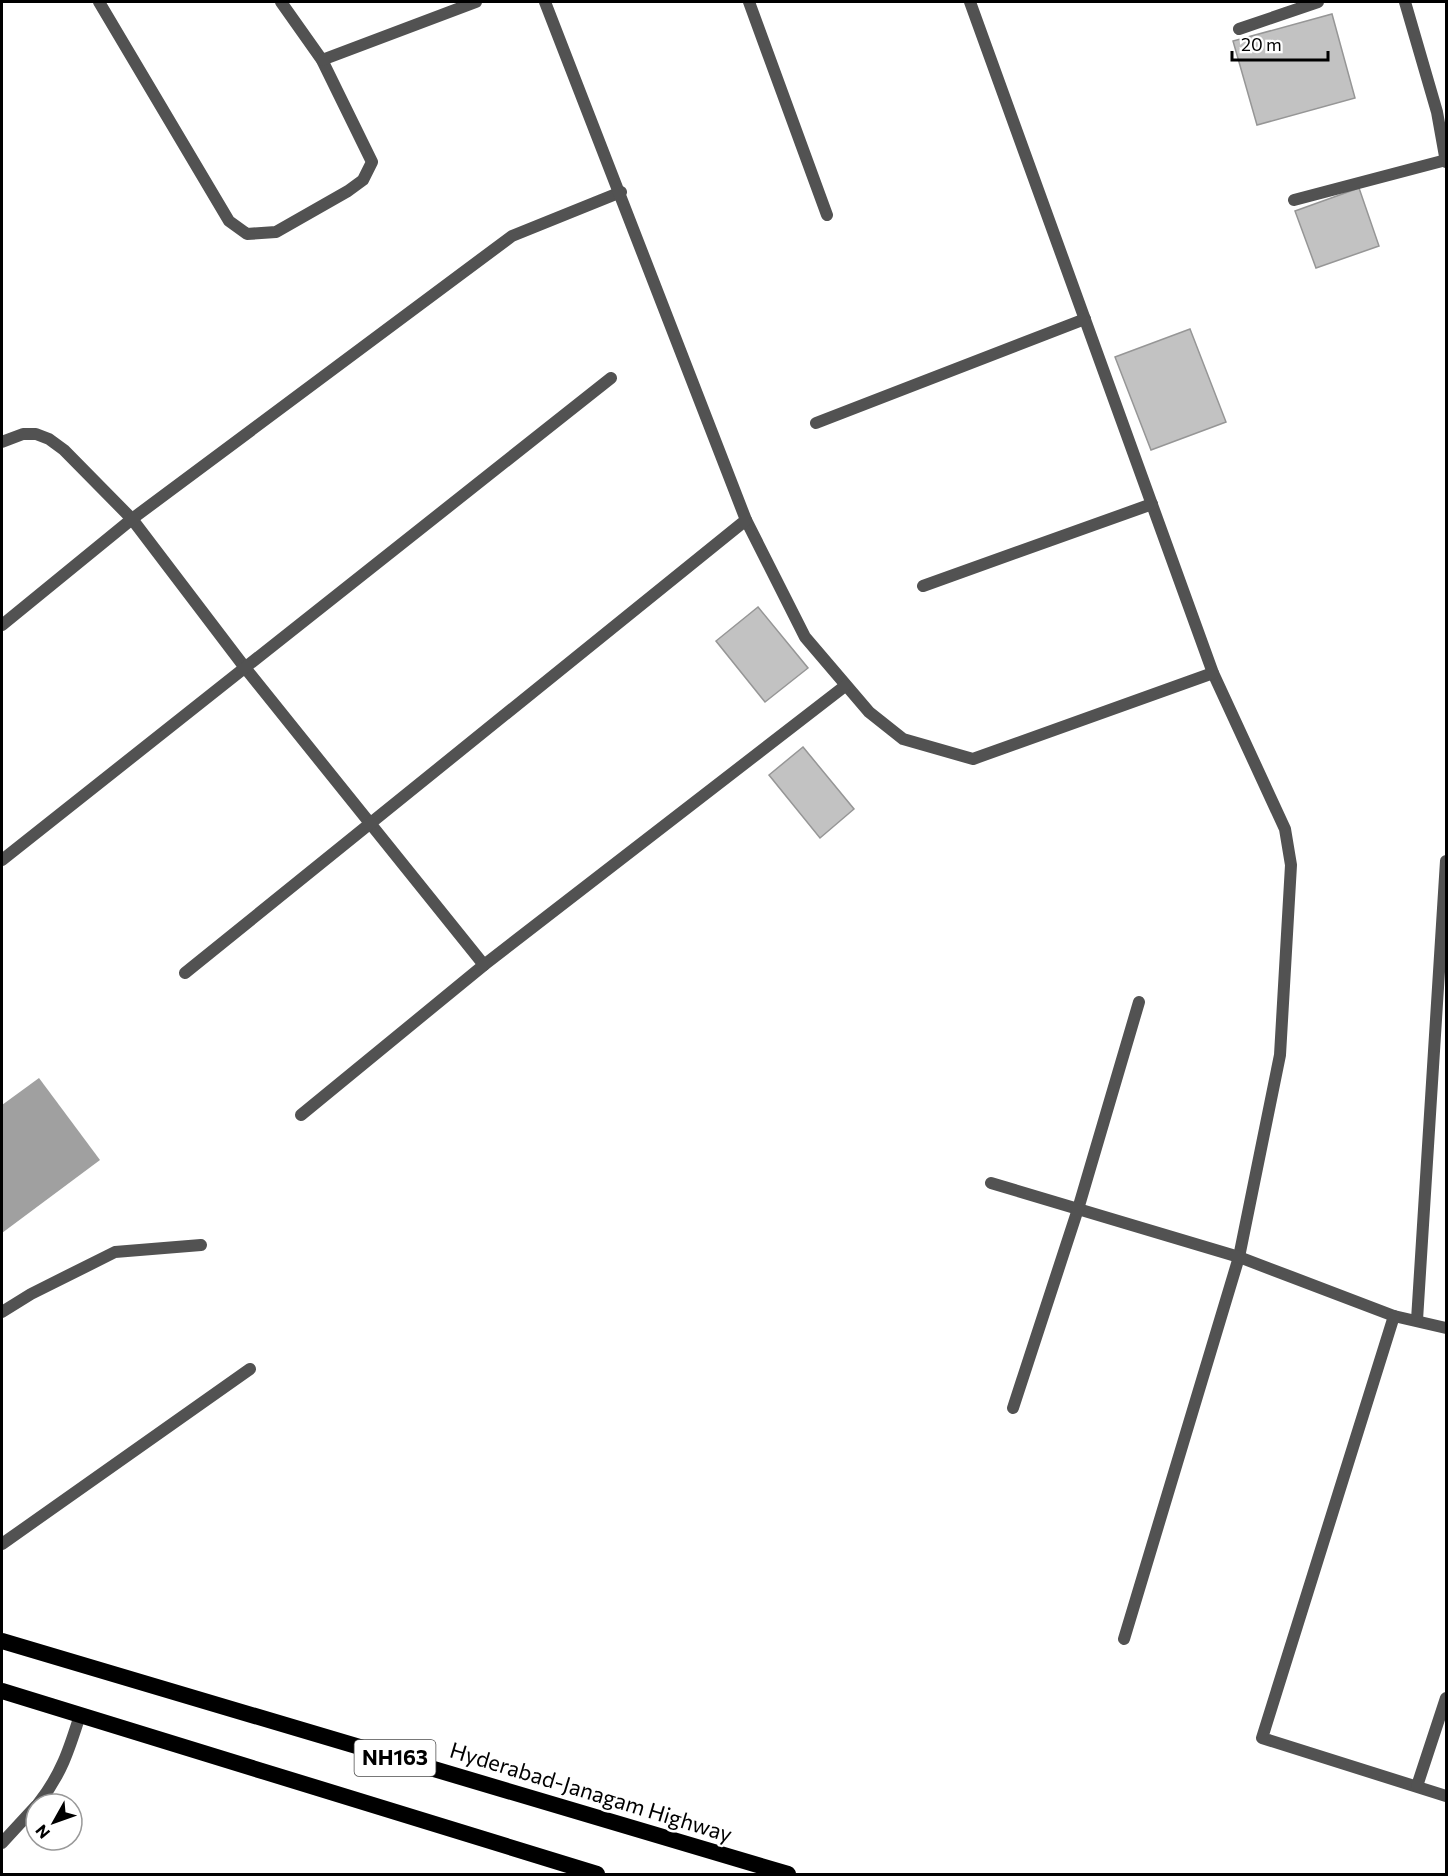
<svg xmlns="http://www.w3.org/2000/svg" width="1448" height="1876" viewBox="0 0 1448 1876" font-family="Commissioner,sans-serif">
<rect width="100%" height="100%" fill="#fff"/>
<path fill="#a0a0a0" d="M39,1078L100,1160L2,1233V1105Z"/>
<g fill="#c2c2c2" stroke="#969696" stroke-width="1.5">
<path d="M1332,14L1355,98L1257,125L1233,41Z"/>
<path d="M1359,188L1379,246L1316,268L1295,211Z"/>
<path d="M1190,329L1226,422L1151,450L1115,357Z"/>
<path d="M758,607L808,668L765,702L716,641Z"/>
<path d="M803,747L854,809L820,838L769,775Z"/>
</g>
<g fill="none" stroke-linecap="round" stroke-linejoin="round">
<path stroke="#525252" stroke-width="12" d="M2,1544L250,1369"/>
<g stroke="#525252" stroke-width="12">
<path d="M99,2L229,221L247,234L276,232L348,191L363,180L372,162L322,60L281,2"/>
<path d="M749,2L827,215"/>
<path d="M970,2L1213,673L1285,829L1291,865L1280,1055L1239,1257L1124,1639"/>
<path d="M1405,2L1437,112L1446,162"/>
<path d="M1239,29L1318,2"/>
<path d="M322,60L476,2"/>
<path d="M1294,200L1446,160"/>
<path d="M816,423L1085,319"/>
<path d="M2,442L23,434H36L49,439L64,450L132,519L246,669L484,965"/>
<path d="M746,520L805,637L869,712L903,739L973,759L1213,673"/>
<path d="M923,586L1152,504"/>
<path d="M2,625L132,519L512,236L621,192"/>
<path d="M2,860L611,378"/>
<path d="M185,973L746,520L545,2"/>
<path d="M301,1115L484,965L845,686"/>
<path d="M991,1183L1239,1257L1394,1316L1446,1328"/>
<path d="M2,1312L31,1294L115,1252L201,1245"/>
<path d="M1394,1316L1262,1738L1446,1796"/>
<path d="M1417,1320L1446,861"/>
<path d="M1013,1408L1078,1209L1139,1002"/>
<path d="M1417,1786L1446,1698"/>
<path d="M38,1804C61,1775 69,1750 80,1715"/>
<path d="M2,1843L36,1806"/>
</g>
<g stroke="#000" stroke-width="16">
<path d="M2,1641L788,1874"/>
<path d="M2,1691L597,1874"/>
</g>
</g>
<g text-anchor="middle" stroke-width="5" stroke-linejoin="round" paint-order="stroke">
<rect fill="#fff" stroke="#4c4c4c" stroke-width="1.5" x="354.5" y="1740" width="81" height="36" rx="4.5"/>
<g font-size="21" font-weight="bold" fill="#000">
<text x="395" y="1765">NH163</text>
</g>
<g font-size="22" fill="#000" stroke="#fff">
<text transform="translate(591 1792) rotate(17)" y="8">Hyderabad-Janagam Highway</text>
</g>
</g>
<rect width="1448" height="1876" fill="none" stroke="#000000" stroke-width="6"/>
<g transform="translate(54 1822) rotate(230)"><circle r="28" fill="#ffffff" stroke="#999999" stroke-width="1.5"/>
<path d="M0-4.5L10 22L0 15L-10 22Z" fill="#000000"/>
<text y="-9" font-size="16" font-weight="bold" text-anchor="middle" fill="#000000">N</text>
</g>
<path d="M1232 51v9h96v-9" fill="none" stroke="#000000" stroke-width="3"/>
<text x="1241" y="51" font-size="18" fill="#000000" stroke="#ffffff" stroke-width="4.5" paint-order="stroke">20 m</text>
</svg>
